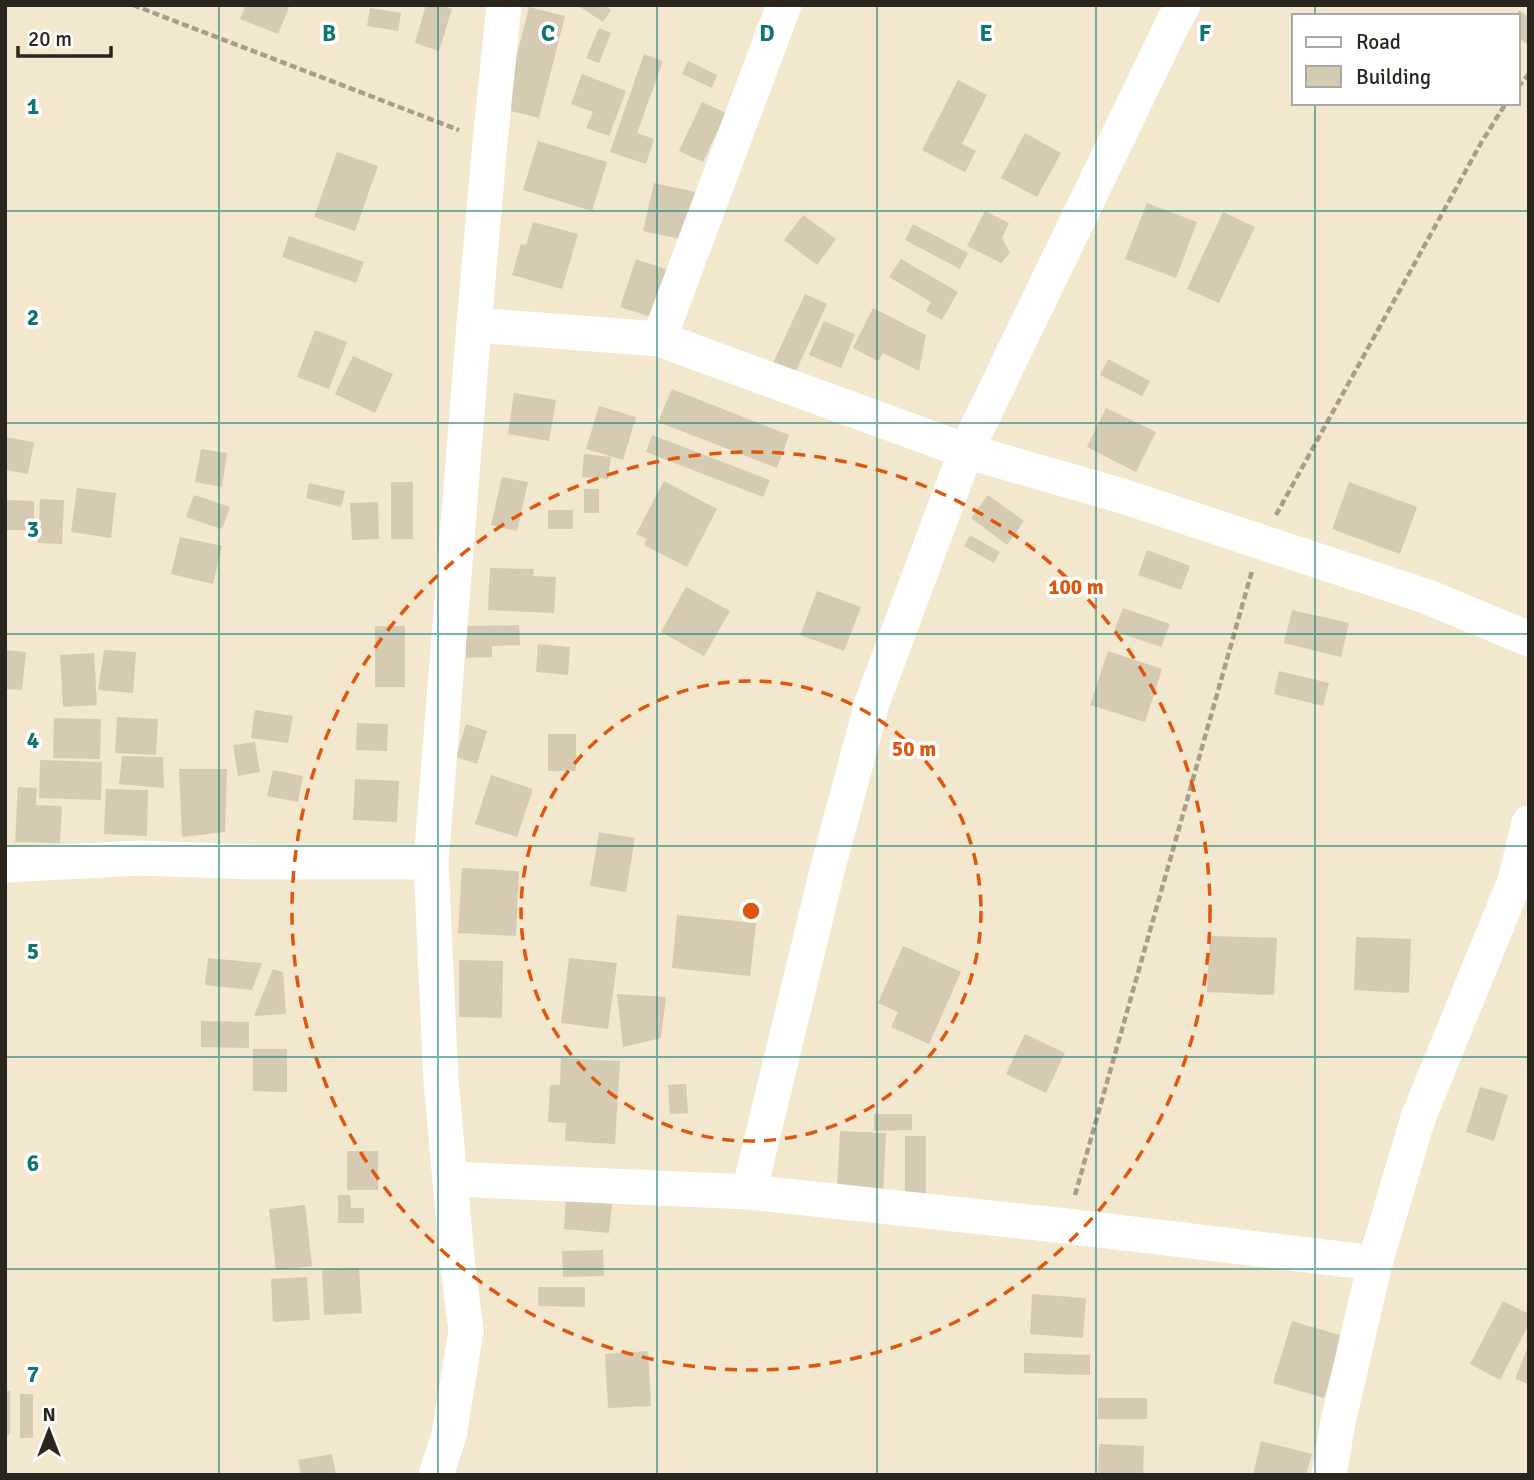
<svg xmlns="http://www.w3.org/2000/svg" width="1534" height="1480" viewBox="0 0 1534 1480" font-family="Signika,sans-serif">
<rect width="100%" height="100%" fill="#f3e7ce"/>
<g fill="#d5cab2">
<path d="M246,5H290L278,34L240,19Z"/>
<path d="M426,5H439L452,9L439,51L415,43Z"/>
<path d="M577,5H604L611,10L603,22Z"/>
<path d="M529,7L565,16L539,118L503,109Z"/>
<path d="M370,8L401,13L398,31L367,26Z"/>
<path d="M1519,10L1529,17V45L1518,38V16H1515Z"/>
<path d="M599,28L611,33L599,63L586,58Z"/>
<path d="M644,54L663,61L637,133L654,139L646,164L610,152Z"/>
<path d="M688,61L717,75L712,88L682,74Z"/>
<path d="M582,74L626,91L609,136L586,128L593,112L571,104Z"/>
<path d="M958,80L987,95L962,144L976,151L965,172L922,150Z"/>
<path d="M702,102L726,113L703,162L679,151Z"/>
<path d="M1025,133L1061,153L1037,197L1001,178Z"/>
<path d="M538,141L607,162L592,211L523,190Z"/>
<path d="M337,152L378,166L355,231L314,217Z"/>
<path d="M654,183L696,192L685,240L643,231Z"/>
<path d="M1147,203L1197,222L1176,278L1125,259Z"/>
<path d="M985,211L1009,223L1002,238L1010,253L1001,263L967,246Z"/>
<path d="M1223,212L1255,227L1219,303L1187,289Z"/>
<path d="M803,215L836,239L817,265L784,240Z"/>
<path d="M533,222L578,234L562,289L512,275L521,244L526,245Z"/>
<path d="M913,224L968,253L960,269L905,240Z"/>
<path d="M289,236L364,262L356,283L282,257Z"/>
<path d="M636,259L674,272L658,319L620,307Z"/>
<path d="M901,259L958,292L942,320L926,311L931,302L889,277Z"/>
<path d="M805,294L827,304L795,373L773,363Z"/>
<path d="M873,308L926,335L919,371L883,353L878,361L853,348Z"/>
<path d="M824,321L855,334L841,368L809,355Z"/>
<path d="M315,330L347,342L329,389L297,377Z"/>
<path d="M353,356L393,374L375,413L335,394Z"/>
<path d="M1108,359L1150,381L1142,396L1100,375Z"/>
<path d="M672,389L789,435L777,468L658,422Z"/>
<path d="M514,393L556,400L549,441L508,434Z"/>
<path d="M599,406L636,417L623,460L586,449Z"/>
<path d="M1106,408L1156,432L1136,472L1087,447Z"/>
<path d="M652,435L770,480L763,497L646,452Z"/>
<path d="M5,437L34,442L28,474L5,470Z"/>
<path d="M201,449L227,453L222,487L195,482Z"/>
<path d="M584,454L611,457L608,479L582,477Z"/>
<path d="M502,477L528,482L517,531L491,525Z"/>
<path d="M664,481L717,509L687,567L644,545L647,539L636,534Z"/>
<rect x="391" y="482" width="22" height="57"/>
<path d="M1349,482L1417,507L1400,554L1332,529Z"/>
<path d="M309,483L345,491L341,507L306,498Z"/>
<path d="M77,488L116,493L111,538L71,532Z"/>
<rect x="584" y="489" width="15" height="24"/>
<path d="M194,495L230,507L222,529L186,517Z"/>
<path d="M988,495L1024,521L1007,545L971,518Z"/>
<path d="M40,499L64,500L62,544L38,543Z"/>
<path d="M5,500L34,501V530H5Z"/>
<path d="M378,502L379,539L352,540L350,503Z"/>
<rect x="548" y="510" width="25" height="19"/>
<path d="M970,535L1000,552L994,563L964,546Z"/>
<path d="M180,537L222,546L213,584L171,574Z"/>
<path d="M1147,550L1190,566L1181,590L1138,575Z"/>
<path d="M490,568L534,569L533,576L556,577L554,613L488,610Z"/>
<path d="M686,587L730,611L704,656L661,632Z"/>
<path d="M817,591L861,607L844,651L800,635Z"/>
<path d="M1123,608L1170,624L1161,647L1114,631Z"/>
<path d="M1292,610L1349,623L1341,657L1284,643Z"/>
<path d="M519,625L520,645L492,646V657L466,658V626Z"/>
<rect x="375" y="626" width="30" height="61"/>
<path d="M538,644L570,647L568,675L536,672Z"/>
<path d="M5,650L26,652L22,690L5,689Z"/>
<path d="M104,650L136,652L133,693L98,690Z"/>
<path d="M1108,651L1162,669L1145,722L1090,705Z"/>
<path d="M94,653L97,705L63,707L60,655Z"/>
<path d="M1279,671L1329,683L1323,706L1274,694Z"/>
<path d="M255,710L293,716L288,743L251,738Z"/>
<path d="M117,717L158,719L156,755L115,753Z"/>
<path d="M54,718L101,719L100,759L53,758Z"/>
<path d="M357,723L388,724L387,751L356,750Z"/>
<path d="M466,724L487,731L477,764L456,757Z"/>
<rect x="548" y="734" width="28" height="37"/>
<path d="M255,742L260,772L238,776L233,745Z"/>
<path d="M122,756L163,757L164,788L119,784Z"/>
<path d="M40,760L102,762L101,800L39,798Z"/>
<path d="M179,769H227L225,832L182,837Z"/>
<path d="M273,770L303,776L298,802L267,796Z"/>
<path d="M491,775L533,789L517,837L475,824Z"/>
<path d="M355,779L399,781L397,822L353,820Z"/>
<path d="M18,787L37,788L36,805L62,806L60,843L15,842Z"/>
<path d="M106,789L148,790L147,836L104,834Z"/>
<path d="M599,832L635,838L626,892L590,886Z"/>
<path d="M462,868L519,871L516,936L458,933Z"/>
<path d="M677,915L756,923L750,976L672,968Z"/>
<path d="M1210,936L1277,938L1274,995L1207,992Z"/>
<path d="M1356,937L1411,939L1409,993L1354,990Z"/>
<path d="M903,946L961,972L929,1044L891,1027L898,1012L878,1003Z"/>
<path d="M208,958L262,963L252,990L205,985Z"/>
<path d="M569,958L617,963L608,1029L561,1023Z"/>
<path d="M459,960L503,961L502,1018L459,1017Z"/>
<path d="M273,969L283,972L286,1014L254,1016Z"/>
<path d="M617,994L666,997L661,1038L623,1047Z"/>
<path d="M201,1021L249,1022V1048L201,1047Z"/>
<path d="M1025,1034L1065,1053L1046,1093L1006,1074Z"/>
<path d="M253,1049H287V1092L253,1091Z"/>
<path d="M561,1058L620,1061L615,1144L565,1141L566,1123L548,1122L550,1085H560Z"/>
<path d="M686,1084L688,1113L670,1114L668,1085Z"/>
<path d="M1480,1087L1508,1095L1494,1141L1466,1132Z"/>
<path d="M874,1114H912V1130L874,1131Z"/>
<path d="M840,1131L886,1133L883,1192L837,1189Z"/>
<rect x="905" y="1136" width="21" height="65"/>
<rect x="347" y="1151" width="31" height="39"/>
<path d="M338,1195H350L351,1208H364V1223H338Z"/>
<path d="M566,1199L612,1204L609,1233L564,1229Z"/>
<path d="M305,1205L312,1266L276,1270L269,1209Z"/>
<path d="M603,1250L604,1276L563,1277L562,1251Z"/>
<path d="M359,1268L362,1313L324,1315L322,1270Z"/>
<path d="M307,1277L310,1320L273,1322L271,1279Z"/>
<path d="M538,1287H585V1307L538,1306Z"/>
<path d="M1032,1294L1086,1298L1083,1338L1030,1334Z"/>
<path d="M1503,1301L1529,1314V1324L1500,1380L1470,1364Z"/>
<path d="M1292,1321L1343,1336L1324,1398L1273,1383Z"/>
<path d="M1529,1344V1384L1515,1379Z"/>
<path d="M648,1351L651,1406L608,1408L605,1354Z"/>
<path d="M1024,1353L1090,1355V1375L1024,1373Z"/>
<rect x="5" y="1391" width="5" height="44"/>
<rect x="20" y="1394" width="13" height="44"/>
<rect x="1098" y="1398" width="49" height="21"/>
<path d="M1261,1441L1312,1454L1306,1475H1253Z"/>
<path d="M1099,1444L1144,1446L1143,1475H1098Z"/>
<path d="M332,1454L336,1475H301L298,1460Z"/>
</g>
<g fill="none" stroke-linecap="round" stroke-linejoin="round">
<g stroke="#a79e8b" stroke-width="4.5" stroke-dasharray="7 3.5" stroke-linecap="butt">
<path d="M133,5L459,130"/>
<path d="M1518,87L1529,74"/>
<path d="M1276,515L1481,143L1506,103"/>
<path d="M1075,1195L1252,571"/>
</g>
<g stroke="#fff" stroke-width="35">
<path d="M474,325L659,339L966,451L1119,495L1428,597L1529,639"/>
<path d="M659,339L784,5"/>
<path d="M5,865L140,858L253,862H431"/>
<path d="M451,1179L749,1192L1066,1226L1375,1263"/>
<path d="M749,1192L827,871L872,703L966,451L1173,23L1183,5"/>
<path d="M436,1475L449,1435L466,1331L457,1258L441,1081L431,862L474,325L490,142L504,5"/>
<path d="M1329,1475L1338,1422L1375,1263L1418,1118L1515,881L1529,823"/>
</g>
</g>
<path fill="none" stroke="#0f766e" stroke-width="2" stroke-opacity="0.55" d="M219,5V1475M438,5V1475M657,5V1475M877,5V1475M1096,5V1475M1315,5V16M1315,103V1475M5,211H1529M5,423H1529M5,634H1529M5,846H1529M5,1057H1529M5,1269H1529"/>
<g fill="none" stroke="#df560d" stroke-width="3.5" stroke-dasharray="12 9">
<circle cx="751" cy="911" r="230"/>
<circle cx="751" cy="911" r="459"/>
</g>
<g font-size="23" text-anchor="middle" font-weight="bold" fill="#0f766e" stroke="#fff" stroke-width="7" stroke-linejoin="round" paint-order="stroke">
<text x="329" y="41">B</text>
<text x="548" y="41">C</text>
<text x="767" y="41">D</text>
<text x="986" y="41">E</text>
<text x="1205" y="41">F</text>
<text x="33" y="114">1</text>
<text x="33" y="325">2</text>
<text x="33" y="537">3</text>
<text x="33" y="748">4</text>
<text x="33" y="959">5</text>
<text x="33" y="1171">6</text>
<text x="33" y="1382">7</text>
</g>
<circle cx="751" cy="911" r="10" fill="#df560d" stroke="#fff" stroke-width="3.5"/>
<g font-size="21" text-anchor="middle" font-weight="bold" fill="#df560d" stroke="#fff" stroke-width="7" stroke-linejoin="round" paint-order="stroke">
<text x="1076" y="594">100 m</text>
<text x="914" y="756">50 m</text>
</g>
<rect width="1534" height="1480" fill="none" stroke="#2b261d" stroke-width="14"/>
<rect x="1292" y="14" width="228" height="91" fill="#ffffff" stroke="#aaa8a5" stroke-width="2"/>
<rect x="1306" y="37" width="35" height="10" fill="#ffffff" stroke="#aaa8a5" stroke-width="2"/>
<text x="1356" y="49" font-size="21" fill="#2b261d">Road</text>
<rect x="1306" y="66" width="35" height="21" fill="#d5cab2" stroke="#aaa8a5" stroke-width="2"/>
<text x="1356" y="84" font-size="21" fill="#2b261d">Building</text>
<g transform="translate(49 1431)" stroke="#ffffff" stroke-width="5" paint-order="stroke">
<path d="M0-5L12 26L0 18L-12 26Z" fill="#2b261d"/>
<text y="-10" font-size="19" font-weight="bold" text-anchor="middle" fill="#2b261d">N</text>
</g>
<path d="M18 46v10h93v-10" fill="none" stroke="#2b261d" stroke-width="3.5"/>
<text x="28" y="46" font-size="21" fill="#2b261d" stroke="#ffffff" stroke-width="5" paint-order="stroke">20 m</text>
</svg>
